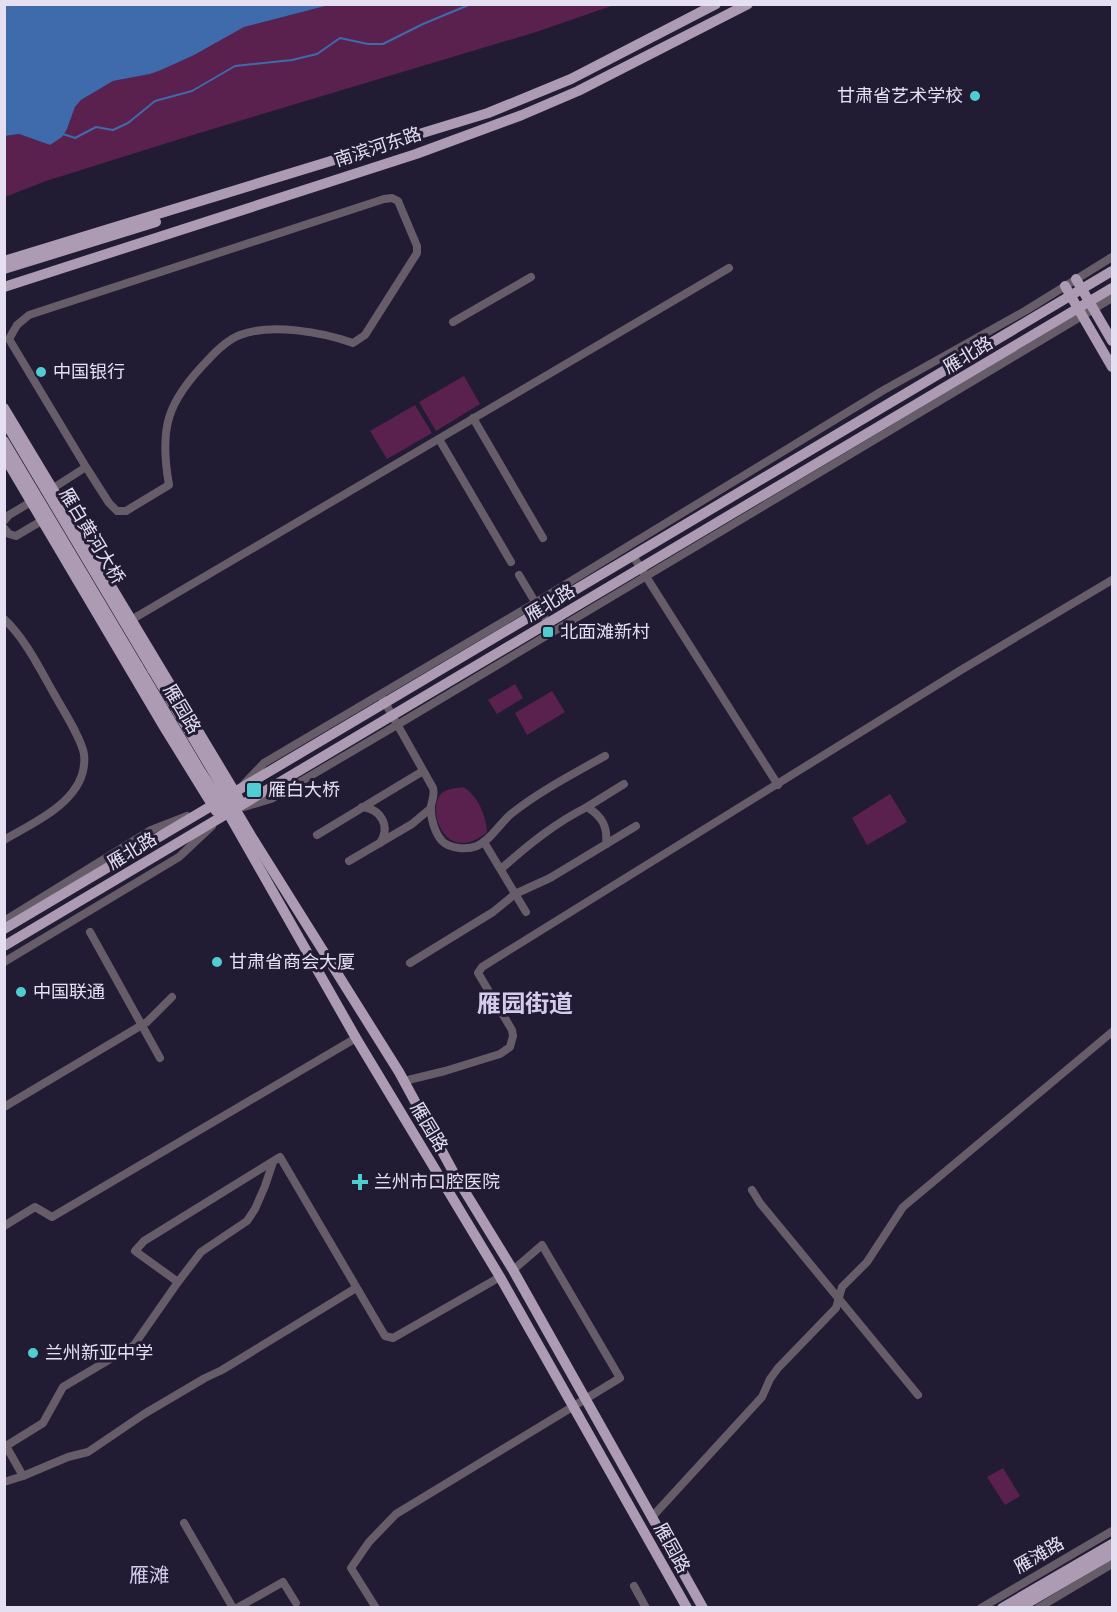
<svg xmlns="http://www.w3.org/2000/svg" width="1117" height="1612" viewBox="0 0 1117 1612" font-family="Figtree,'Noto Sans SC',sans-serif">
<rect width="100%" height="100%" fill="#221b34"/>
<g fill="#5a214f">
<path d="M329,5H614L536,32L196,134L46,181L5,197V136L19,134L50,145L67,129L75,107L81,100L113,81L150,74L244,27Z"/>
<path d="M464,376L480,404L436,431L419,402Z"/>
<path d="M415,405L432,433L387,459L370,431Z"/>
<path d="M515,684L523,698L497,714L488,700Z"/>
<path d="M552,691L565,712L527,735L515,713Z"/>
<path d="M463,787C478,796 486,815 487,832C445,867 426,809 441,794C445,789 457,788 463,787Z"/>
<path d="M890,794L907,822L867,845L852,818Z"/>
<path d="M1003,1468L1020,1496L1005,1505L987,1477Z"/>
</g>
<path fill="#3f6aab" d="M5,4H329V5L244,27L194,55L161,70L150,74L113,81L81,100L75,107L67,129L62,137L50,145L19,134L5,136Z"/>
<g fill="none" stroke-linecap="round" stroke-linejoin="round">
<path stroke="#3f6aab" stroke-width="2" d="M63,134L75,138L96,127L113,130L128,123L155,101L192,91L235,66L292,60L317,54L340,38L368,44H383L423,24L471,4"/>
<g stroke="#665d69" stroke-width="8">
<path d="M453,322L531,277"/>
<path d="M473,418L543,538"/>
<path d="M439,439L511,562"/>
<path d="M47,492L86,467L9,339L17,325L29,315L384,199L392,198L398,201L417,246V253L365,335L353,343C322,332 271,323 240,335C227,340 216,351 207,361C167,402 159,428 169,485L126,511H117L109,503L86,467"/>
<path d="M4,521L9,515L36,499"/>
<path d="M4,528L9,534L16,536L43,520"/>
<path d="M633,556L778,785"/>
<path d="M519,575L550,627"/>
<path d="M4,619C24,637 40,669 53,692C61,707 81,737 84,754C89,799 36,821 4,840"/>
<path d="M131,620L729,268"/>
<path d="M383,699L433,788C435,795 432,800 431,806C430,818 435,833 442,841C450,849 467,850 477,846C491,840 500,823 511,814C540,791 573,774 605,756"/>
<path d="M244,784L264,763L535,603L882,391L1025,311L1112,257"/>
<path d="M244,807L271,799L397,725L1112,298"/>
<path d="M362,807C381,809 391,826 380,843"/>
<path d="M587,807L624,784"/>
<path d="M317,835L423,771"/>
<path d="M484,842L526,912"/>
<path d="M349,861L412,824L431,808"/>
<path d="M501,869C528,845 555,823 587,807C602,816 608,827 606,844"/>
<path d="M4,921L151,830L187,816"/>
<path d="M90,932L160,1058"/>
<path d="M4,962L179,857L212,826"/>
<path d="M410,963L493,912L515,894L550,878L636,826"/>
<path d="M404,1081L445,1071L500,1054L510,1047L513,1036L512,1030L478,973L482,967L961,670L1112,580"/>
<path d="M4,1107L147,1022L172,997"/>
<path d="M752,1190L760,1203L918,1395"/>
<path d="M4,1226L35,1207L52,1217L356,1038"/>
<path d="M178,1282L201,1252L247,1221L255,1209L265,1186L273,1162"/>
<path d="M23,1476L6,1446L43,1423L63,1387L134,1345L178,1282L135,1251L144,1241L280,1157L385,1336L393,1338L500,1277"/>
<path d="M4,1482L23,1476L68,1457L88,1452L144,1414L205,1378L222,1370L356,1288"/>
<path d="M652,1517L762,1397L770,1379L778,1368L836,1308L842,1287L867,1262L903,1207L1112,1032"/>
<path d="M184,1523L233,1608"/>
<path d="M634,1586L646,1608"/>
<path d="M237,1608L283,1582L296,1603"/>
<path d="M376,1608L351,1568L369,1542L396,1514L620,1378L542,1245L513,1270"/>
<path d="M981,1608L1112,1531"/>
<path d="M1038,1608L1112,1564"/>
</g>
<g stroke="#ad9bb4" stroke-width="10">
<path d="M4,261L488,113L571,79L716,4"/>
<path d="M4,269L156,222"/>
<path d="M1076,279L1112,341"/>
<path d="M1065,286L1112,367"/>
<path d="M4,287L416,154L522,115L578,91L748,4"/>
<path d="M4,408L239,799"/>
<path d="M4,456L164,727L216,811"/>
<path d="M138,666L201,772L228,813L356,1038L500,1277L687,1608"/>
<path d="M152,669L253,839L399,1072L456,1177L513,1270L703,1608"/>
<path d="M4,929L1112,271"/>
<path d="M4,946L1112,288"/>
<path d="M1002,1608L1112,1544"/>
<path d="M1019,1608L1112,1554"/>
</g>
<g stroke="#ad9bb4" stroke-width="10">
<path d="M4,420L152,669"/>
<path d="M4,441L138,666"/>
</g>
</g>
<g fill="#51ccd2" stroke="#221b34" stroke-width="2">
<circle cx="975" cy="96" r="6"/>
<circle cx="41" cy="372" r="6"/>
<rect x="542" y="626" width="12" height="12" rx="3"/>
<rect x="246" y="782" width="16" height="16" rx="3"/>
<circle cx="217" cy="962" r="6"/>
<circle cx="21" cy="992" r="6"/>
<path d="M357 1173h6v6h6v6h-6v6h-6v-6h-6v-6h6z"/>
<circle cx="33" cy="1353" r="6"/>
</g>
<g text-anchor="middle" stroke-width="6" stroke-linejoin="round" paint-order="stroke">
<g font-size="18" fill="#e4e0f1" stroke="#221b34" text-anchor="start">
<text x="963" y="102" text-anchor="end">甘肃省艺术学校</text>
<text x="53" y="378">中国银行</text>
<text x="560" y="638">北面滩新村</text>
<text x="268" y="796">雁白大桥</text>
<text x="229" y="968">甘肃省商会大厦</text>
<text x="33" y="998">中国联通</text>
<text x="374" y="1188">兰州市口腔医院</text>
<text x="45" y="1359">兰州新亚中学</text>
</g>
<g font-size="18" fill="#e4e0f1" stroke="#221b34">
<text transform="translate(378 147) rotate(-18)" y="6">南滨河东路</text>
<text transform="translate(968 355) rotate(-31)" y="6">雁北路</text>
<text transform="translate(92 536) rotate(59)" y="6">雁白黄河大桥</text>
<text transform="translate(550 603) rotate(-31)" y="6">雁北路</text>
<text transform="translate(182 709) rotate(59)" y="6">雁园路</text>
<text transform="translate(132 851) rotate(-31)" y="6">雁北路</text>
<text transform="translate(429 1127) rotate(59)" y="6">雁园路</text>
<text transform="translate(672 1548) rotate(61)" y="6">雁园路</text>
<text transform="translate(1039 1555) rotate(-30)" y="6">雁滩路</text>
</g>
<g font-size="20" fill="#d4cbed" stroke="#221b34">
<text x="149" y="1582">雁滩</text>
</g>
<g font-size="24" font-weight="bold" fill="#d4cbed" stroke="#221b34">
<text x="525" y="1012">雁园街道</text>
</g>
</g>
<rect width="1117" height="1612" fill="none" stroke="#e4e0f1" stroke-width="12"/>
</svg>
